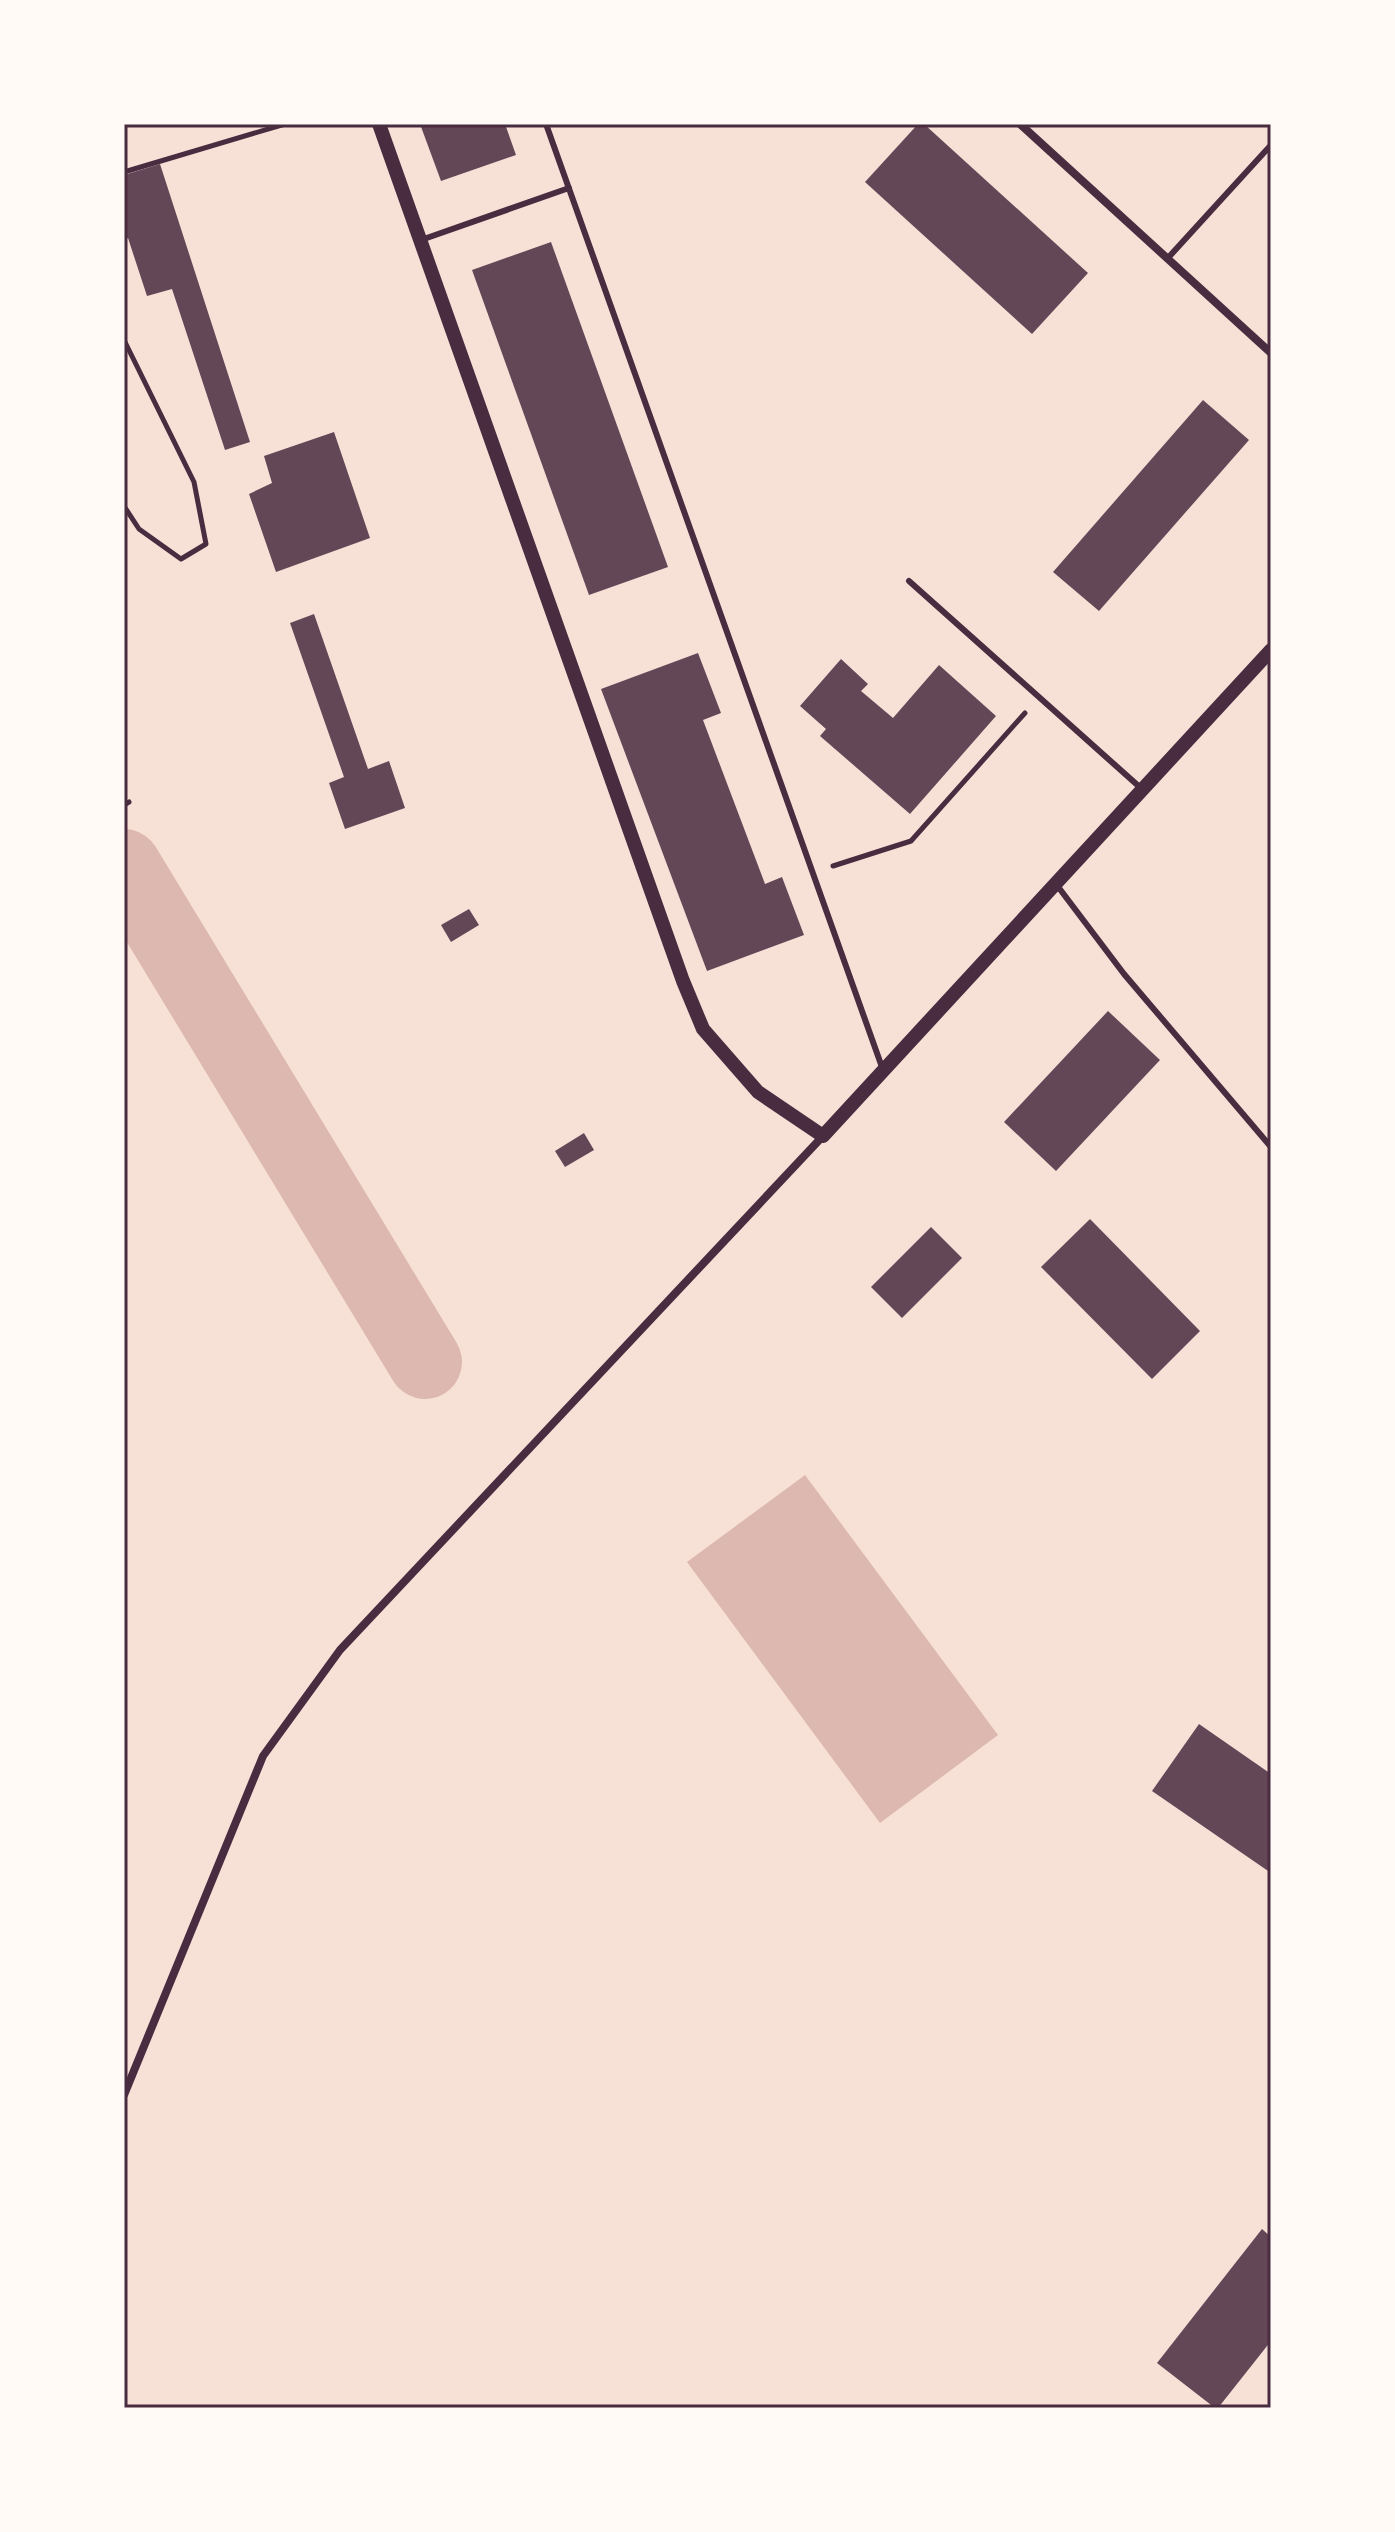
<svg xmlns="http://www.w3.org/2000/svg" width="1395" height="2532" viewBox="0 0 1395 2532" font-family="Lora,serif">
<rect width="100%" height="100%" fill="#f7e1d7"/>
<path fill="#dcb8b0" d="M805,1475L998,1735L880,1823L687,1562Z"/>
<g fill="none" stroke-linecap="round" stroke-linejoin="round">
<path stroke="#dcb8b0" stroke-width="74" d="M124,866L425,1362"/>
</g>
<g fill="#644757">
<path d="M420,124H505L516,155L441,181Z"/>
<path d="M918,124H924L1088,273L1032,334L865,182Z"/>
<path d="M160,164L250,442L225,450L172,289L147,296L128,238L124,240V175Z"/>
<path d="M551,242L668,567L589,595L472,270Z"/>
<path d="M1203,400L1249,440L1099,611L1053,572Z"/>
<path d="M334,432L370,538L276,572L249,494L272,483L264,456Z"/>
<path d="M314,614L368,769L389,761L405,808L345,829L329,783L344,777L290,623Z"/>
<path d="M698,653L721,713L703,720L765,884L782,877L804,935L707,971L601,689Z"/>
<path d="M841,659L868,684L861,691L893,718L939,665L996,716L910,814L820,736L826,729L800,706Z"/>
<path d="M469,909L479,925L451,942L441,925Z"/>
<path d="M1108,1011L1160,1060L1056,1171L1004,1122Z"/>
<path d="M584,1133L594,1150L565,1167L555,1151Z"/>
<path d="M1090,1219L1200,1331L1152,1379L1041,1267Z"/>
<path d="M931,1227L962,1258L902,1318L871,1287Z"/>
<path d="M1199,1724L1271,1774V1873L1152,1791Z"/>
<path d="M1262,2229L1271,2237V2341L1218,2408H1215L1157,2363Z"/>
</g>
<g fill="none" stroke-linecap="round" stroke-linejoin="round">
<g stroke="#4a2c40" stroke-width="5">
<path d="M124,172L285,124"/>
<path d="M124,340L194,482L206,544L181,559L139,529L124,506"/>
<path d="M124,805L129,802"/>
<path d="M833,866L911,841L1025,713"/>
</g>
<g stroke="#4a2c40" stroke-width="6">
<path d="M546,124L883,1070"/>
<path d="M421,240L569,188"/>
<path d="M1167,259L1271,145"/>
<path d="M909,581L1143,790"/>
<path d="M1056,884L1124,974L1271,1147"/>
</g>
<g stroke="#4a2c40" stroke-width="8">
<path d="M1020,124L1271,353"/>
<path d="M124,2095L263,1756L340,1650L823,1136"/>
</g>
<path stroke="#4a2c40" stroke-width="14" d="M379,124L683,981L703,1029L758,1092L823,1136L1271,650"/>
</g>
<rect width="1395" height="2532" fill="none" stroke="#fffaf5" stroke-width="252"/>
<rect x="126" y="126" width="1143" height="2280" fill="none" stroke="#4a2c40" stroke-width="3"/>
</svg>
